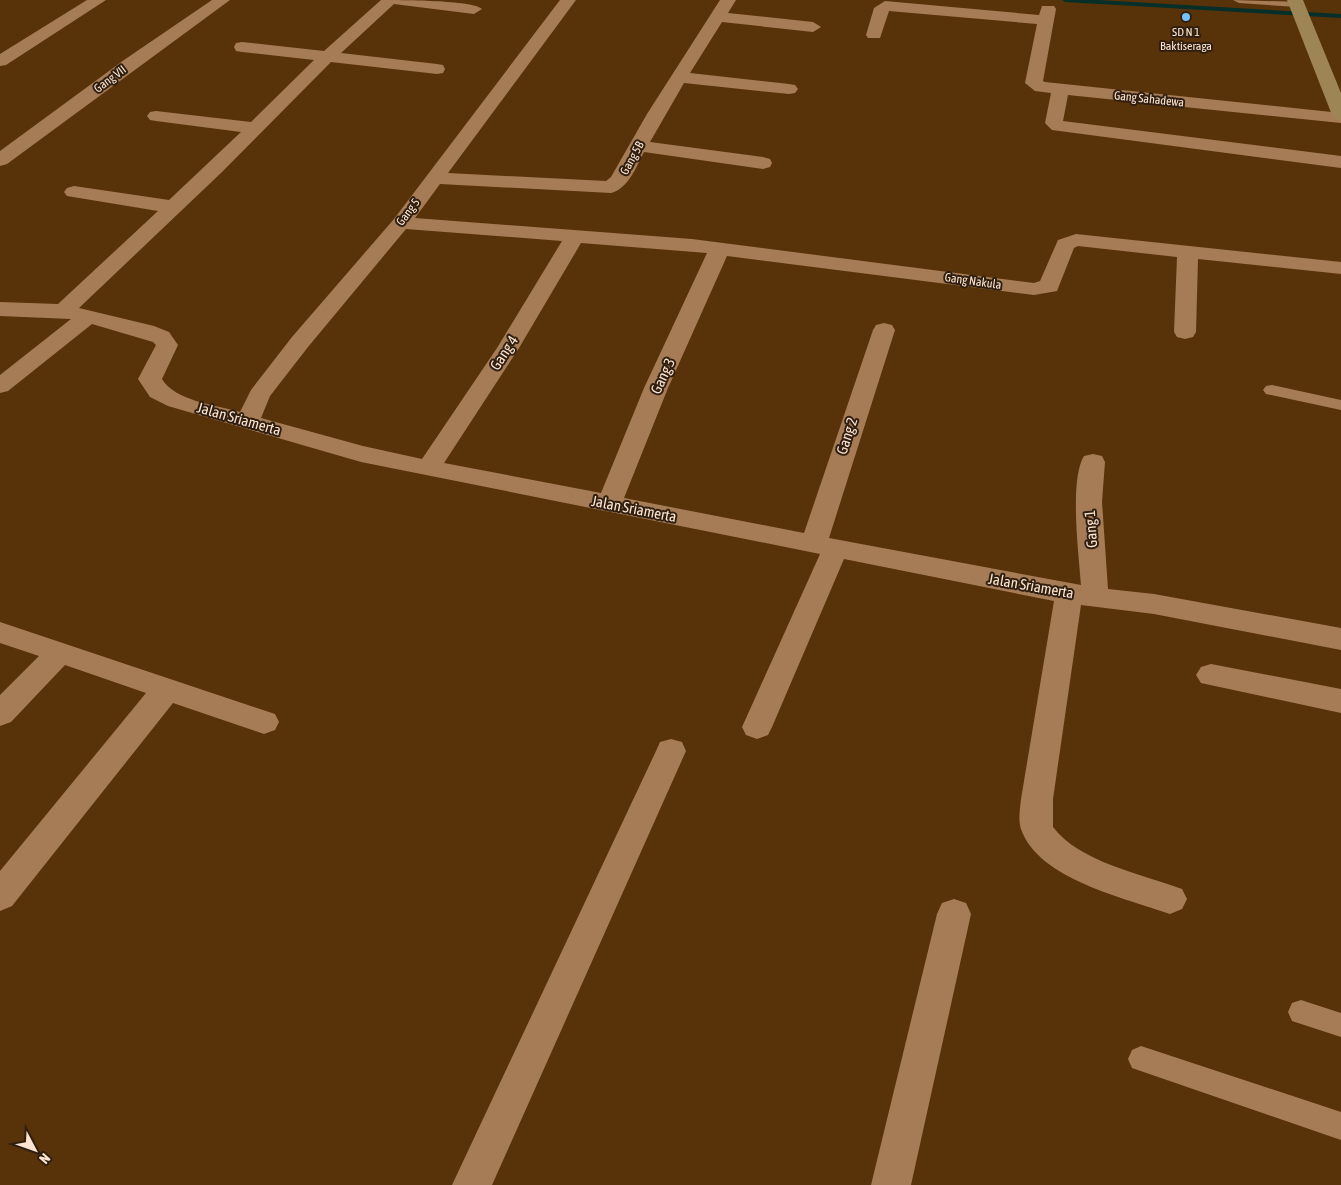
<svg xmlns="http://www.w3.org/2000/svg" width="1341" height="1185" viewBox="0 0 1341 1185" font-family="'Asap Condensed',sans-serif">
<rect width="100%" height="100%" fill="#583309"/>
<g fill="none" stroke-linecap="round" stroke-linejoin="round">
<path fill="#062f2a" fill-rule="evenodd" d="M1062,0H1098L1341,14V18L1065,2Z"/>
<g fill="#a67c56" fill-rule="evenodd">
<path d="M1233,0L1301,2L1303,4L1297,7L1239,3Z"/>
<path d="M1272,385L1341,400V410L1266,394L1263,390L1266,386Z"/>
<path d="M1301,1000L1341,1013V1037L1292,1021L1288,1012L1292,1003Z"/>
<path d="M1141,1046L1341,1112V1140L1132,1068L1128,1059L1132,1050Z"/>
</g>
<g fill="#a67c56" fill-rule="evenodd">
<path d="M87,0H106L6,65L0,66V54Z"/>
<path d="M212,0H230L7,164L0,166V151L124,60Z"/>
<path d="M381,0C397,0 474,0 482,9L474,14L394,4L341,53L437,64L443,65L445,69L443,73L437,74L331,62L222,172L79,308L154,326L169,332L178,345L162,379C175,401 216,405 240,412L251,390L292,337L394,219L560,0H576L448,173L606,181L611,177L647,114L720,0H736L728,13L813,22L821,27L813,32L722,22L690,73L789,84L795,85L798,89L795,93L789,94L684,83L650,142L763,157L770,159L772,163L770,167L763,169L644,152C636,167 629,188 611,193L440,184L415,218L692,239L1034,283L1040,281L1058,240L1076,234L1341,262V274L1198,259L1196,332L1193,337L1185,339L1177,337L1174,332L1177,257L1078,246L1074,248L1057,291L1034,295L727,256L668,388L624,498L804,533L873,330L876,325L884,323L892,325L895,330L829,538L1081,585C1079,556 1069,480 1084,456L1093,454L1102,456L1105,462L1102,502L1108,589L1154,594L1341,628V650L1154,614L1081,605L1053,799V827C1079,862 1142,874 1182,889L1187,899L1182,909L1170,914C1125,898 1038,879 1021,829C1018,820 1020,809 1021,799L1054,601L844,559L772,727L768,735L757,739L746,735L742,727L820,554L361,462L168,406L150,397L138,379L156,345L153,342L92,324L8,391L0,393V375L71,319L0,316V302L58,304L158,211L67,196L64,192L67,188L74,186L169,200L241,132L156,121L150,120L147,116L150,112L156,111L251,122L314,60L242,52L236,51L234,47L236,43L242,42L324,51ZM406,229L562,241L497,348L422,459L363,446L261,418L270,396L308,347ZM581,243L707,253L644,388L601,493L444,463L519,348Z"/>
<path d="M885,1L1039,15L1042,6H1054L1056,9L1043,81L1045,82L1341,113V123L1068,95L1063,121L1341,156V168L1052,130L1045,123L1051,93L1035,91L1025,83L1037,24L889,11L880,38H868L866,35L874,8Z"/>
<path d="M0,622L275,714L279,722L275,730L264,734L173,703L12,906L0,911V871L146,693L65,665L11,722L0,726V695L39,656L0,643Z"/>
<path d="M1211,664L1341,689V713L1201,683L1196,675L1201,667Z"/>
<path d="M671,739L682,742L686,751L492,1185H452L656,751L660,742Z"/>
<path d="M954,899L966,903L971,914L911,1185H871L937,914L942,903Z"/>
</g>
<path fill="#9d8556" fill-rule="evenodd" d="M1287,0H1303L1341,93V120L1335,119L1332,115Z"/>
</g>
<circle fill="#77bff7" stroke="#301f10" stroke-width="2" cx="1186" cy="17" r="5"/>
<g text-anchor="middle" stroke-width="4" stroke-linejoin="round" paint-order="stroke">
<g font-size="12" fill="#fde5d1" stroke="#301f10">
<text x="1186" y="36">SD N 1<tspan x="1186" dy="14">Baktiseraga</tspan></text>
</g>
<g font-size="12" fill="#fde5d1" stroke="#301f10">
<text transform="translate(110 79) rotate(-37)" y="4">Gang VII</text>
<text transform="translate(1149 99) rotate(6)" y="4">Gang Sahadewa</text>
<text transform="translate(632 158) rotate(-61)" y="4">Gang 5B</text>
<text transform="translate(408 212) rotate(-53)" y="4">Gang 5</text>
<text transform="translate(973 281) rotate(8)" y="4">Gang Nakula</text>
</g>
<g font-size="15" fill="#fde5d1" stroke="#301f10">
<text transform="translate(504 353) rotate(-57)" y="5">Gang 4</text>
<text transform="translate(663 376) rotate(-65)" y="5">Gang 3</text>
<text transform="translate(239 419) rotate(16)" y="5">Jalan Sriamerta</text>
<text transform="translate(847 436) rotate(-72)" y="5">Gang 2</text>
<text transform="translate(634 509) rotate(11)" y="5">Jalan Sriamerta</text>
<text transform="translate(1091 529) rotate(-94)" y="5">Gang 1</text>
<text transform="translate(1031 586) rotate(10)" y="5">Jalan Sriamerta</text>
</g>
</g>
<g transform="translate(35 1150) rotate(131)" stroke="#301f10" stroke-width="4" paint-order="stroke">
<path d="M0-4L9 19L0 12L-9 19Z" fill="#fde5d1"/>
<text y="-8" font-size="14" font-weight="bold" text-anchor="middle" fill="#fde5d1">N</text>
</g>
</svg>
